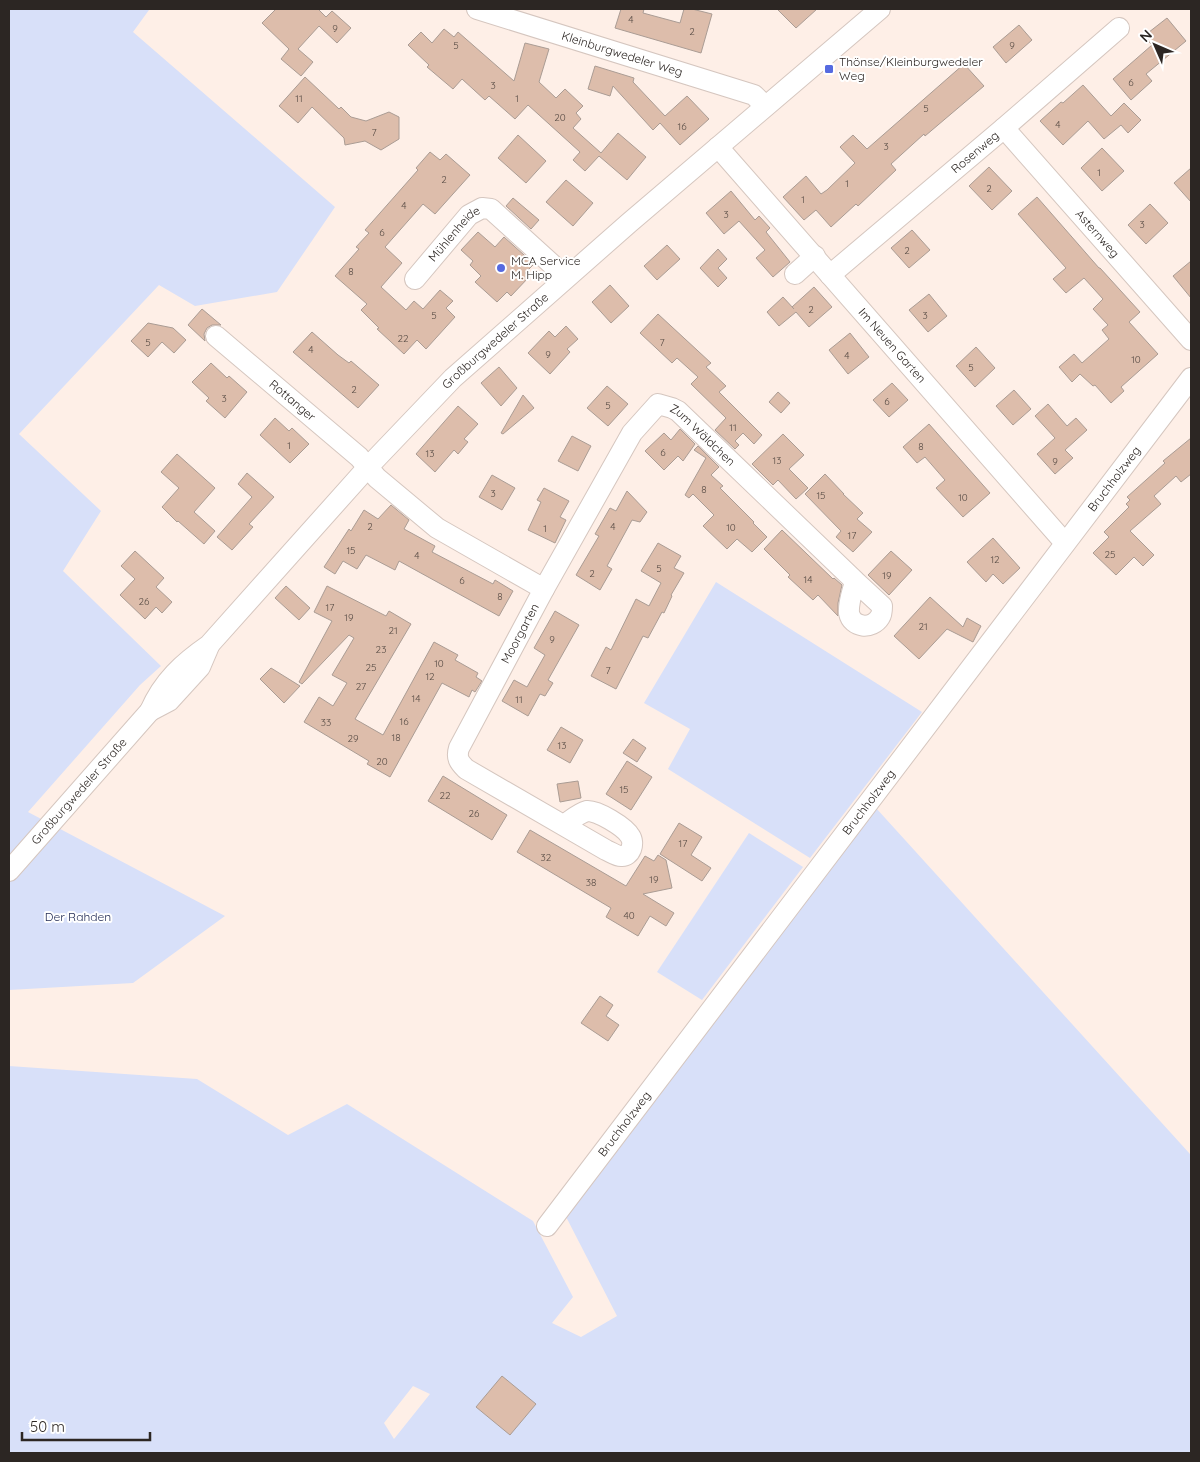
<svg xmlns="http://www.w3.org/2000/svg" width="1200" height="1462" viewBox="0 0 1200 1462" font-family="Quicksand,sans-serif">
<rect width="100%" height="100%" fill="#feefe7"/>
<g fill="#d8e0f9" fill-rule="evenodd">
<path d="M9,9H146L149,10L133,32L335,207L277,292L195,306L159,285L19,434L101,511L63,571L161,666L140,685L28,812L225,916L133,983L9,990Z"/>
<path d="M716,582L922,712L810,858L668,769L690,729L644,703Z"/>
<path d="M876,808L1190,1154L1191,1152V1453H9V1066L197,1079L288,1135L347,1104L533,1221L573,1297L552,1323L581,1337L617,1316L561,1207ZM413,1386L430,1394L394,1439L384,1423Z"/>
<path d="M749,833L803,867L702,1000L657,972Z"/>
</g>
<g fill="#ddbdab" stroke="#aa9c94">
<path d="M276,9H318L326,17L332,11L351,28L337,43L319,26L298,49L313,62L301,76L281,59L289,49L262,23Z"/>
<path d="M621,9H644L643,13L680,23L684,9H692L712,14L701,53L615,28Z"/>
<path d="M777,9H817L796,28Z"/>
<path d="M1167,18L1186,41L1146,74L1152,81L1131,100L1113,79L1152,45L1144,36Z"/>
<path d="M1019,25L1032,40L1006,63L993,47Z"/>
<path d="M444,29L454,37L458,32L514,81L525,43L549,49L539,82L556,98L565,89L583,106L576,113L581,119L573,128L601,153L618,133L646,157L627,180L599,156L585,171L573,160L580,152L528,105L515,119L489,96L485,100L462,79L453,89L427,67L429,65L408,45L421,32L432,43Z"/>
<path d="M964,64L984,86L925,136L924,134L891,164L896,170L858,206L856,204L831,227L816,210L804,220L783,197L806,176L821,194L827,190L855,163L840,147L853,135L867,149Z"/>
<path d="M595,66L634,78L633,82L665,116L687,96L709,119L680,145L660,123L653,130L613,86L610,96L588,89Z"/>
<path d="M305,77L339,109L341,107L351,117L366,121L389,112L399,117V139L381,150L365,141L345,145L344,138L312,107L298,123L279,106Z"/>
<path d="M1083,85L1111,116L1124,103L1141,120L1128,133L1121,125L1104,139L1088,121L1063,145L1040,121L1061,102L1063,103Z"/>
<path d="M518,135L546,161L526,183L498,158Z"/>
<path d="M1102,148L1124,171L1102,191L1081,168Z"/>
<path d="M430,152L440,160L446,154L470,175L435,214L423,204L385,247L402,263L381,287L406,310L414,301L423,309L440,290L453,301L446,308L455,317L426,349L417,340L404,354L377,329L379,328L361,310L367,304L335,276L359,249L356,247L369,233L365,230L418,170L416,168Z"/>
<path d="M989,167L1012,191L992,210L969,186Z"/>
<path d="M1191,168V202L1174,183Z"/>
<path d="M566,180L593,203L573,226L546,202Z"/>
<path d="M731,191L755,220L759,216L770,228L766,232L790,262L773,277L756,258L765,250L739,221L724,234L706,213Z"/>
<path d="M1037,197L1099,268H1100L1140,312L1129,322L1158,354L1121,387L1124,391L1111,403L1095,385L1093,386L1080,374L1072,382L1059,367L1074,354L1082,363L1109,339L1102,330L1108,325L1093,309L1103,299L1084,278L1066,293L1053,279L1066,268L1018,214Z"/>
<path d="M513,198L539,220L531,229L506,206Z"/>
<path d="M1150,204L1168,223L1146,244L1128,225Z"/>
<path d="M912,230L930,250L909,268L891,248Z"/>
<path d="M478,232L495,247L504,237L534,264L525,273L529,277L511,296L507,292L497,302L475,282L481,276L470,265L473,261L461,250Z"/>
<path d="M667,245L680,259L657,280L644,266Z"/>
<path d="M718,249L727,259L718,268L727,278L718,287L700,268Z"/>
<path d="M1191,261V298L1173,276Z"/>
<path d="M610,285L629,306L611,323L592,302Z"/>
<path d="M814,287L832,307L809,327L796,312L779,326L767,312L783,297L794,309L792,307Z"/>
<path d="M929,294L947,316L928,332L909,310Z"/>
<path d="M202,309L221,325H212L207,328L204,334L205,341L188,325Z"/>
<path d="M658,314L711,363L706,367L726,386L719,392L762,435L754,444L743,433L735,441L739,445L735,449L715,430L726,418L691,384L698,377L677,358L672,363L640,333Z"/>
<path d="M148,323L173,328L186,340L174,353L162,342L148,357L131,341Z"/>
<path d="M566,326L578,339L567,349L570,352L550,374L528,353L549,331L555,337Z"/>
<path d="M312,332L338,355L349,363L351,361L379,385L358,408L293,352Z"/>
<path d="M850,333L869,357L848,374L829,350Z"/>
<path d="M976,347L995,368L975,387L956,366Z"/>
<path d="M211,363L227,378L229,376L247,392L225,418L206,401L209,398L192,382Z"/>
<path d="M499,367L517,388L501,406L481,383Z"/>
<path d="M892,383L908,400L889,417L873,400Z"/>
<path d="M607,386L628,404L608,426L587,408Z"/>
<path d="M1014,390L1031,409L1013,425L996,406Z"/>
<path d="M778,392L790,403L781,413L769,402Z"/>
<path d="M523,395L534,408L503,434L501,433Z"/>
<path d="M1048,404L1067,426L1076,418L1087,430L1065,450L1073,458L1055,474L1037,454L1055,438L1035,416Z"/>
<path d="M458,406L478,424L464,439L468,442L458,454L454,450L435,472L416,454Z"/>
<path d="M275,418L289,431L292,428L309,444L290,463L260,435Z"/>
<path d="M929,424L990,493L963,517L936,488L945,480L925,457L917,463L903,447Z"/>
<path d="M680,429L695,444L683,461L678,456L664,470L645,451L664,433L671,440Z"/>
<path d="M783,434L804,455L789,469L808,488L796,499L778,480L773,485L752,464Z"/>
<path d="M572,436L591,446L578,471L558,461Z"/>
<path d="M1191,438V474L1181,482L1176,476L1154,496L1161,504L1130,531L1154,555L1143,566L1134,557L1116,575L1093,553L1109,537L1104,532L1129,507L1126,504L1130,500L1127,497L1165,463L1163,461Z"/>
<path d="M698,446L719,467L711,475L723,486L720,488L754,522L753,523L767,537L752,552L737,539L727,549L703,526L714,515L693,494L689,498L685,495L706,458L694,450Z"/>
<path d="M177,454L215,488L194,512L215,531L204,544L178,521L177,522L162,507L179,488L161,472Z"/>
<path d="M247,473L274,497L249,524L253,527L232,550L217,537L252,497L238,484Z"/>
<path d="M825,474L844,494H843L863,513L857,519L872,532L853,552L836,537L841,531L805,494Z"/>
<path d="M492,475L515,488L502,510L479,497Z"/>
<path d="M544,488L569,501L560,517L566,520L555,543L528,530L541,502L537,500Z"/>
<path d="M627,491L647,512L640,522L632,520L607,566L612,569L600,590L576,575L599,536L595,534L610,508L616,511Z"/>
<path d="M391,505L409,520L404,529L435,546L432,552L493,584L495,580L513,591L499,616L399,561L395,570L366,555L357,569L343,561L335,574L324,567L349,529L351,531L364,510L378,519Z"/>
<path d="M782,530L833,579L834,578L842,585L838,603V616L818,595L813,600L788,577L790,575L764,549Z"/>
<path d="M993,538L1020,568L1003,584L993,574L986,582L967,562Z"/>
<path d="M658,543L681,556L674,568L684,573L671,595L672,596L664,613L662,612L648,638L643,636L616,689L591,676L606,647L611,650L636,599L649,606L661,583L641,571Z"/>
<path d="M135,551L164,578L156,587L172,602L162,613L156,607L145,619L120,595L135,579L121,566Z"/>
<path d="M891,551L912,570L889,595L868,575Z"/>
<path d="M286,586L310,608L299,620L275,598Z"/>
<path d="M327,586L386,616L389,611L411,624L355,719L383,735L434,642L458,655L455,660L478,673L476,677L482,681L475,692L472,690L469,697L442,683L390,777L367,764L369,761L304,722L319,697L333,706L347,683L332,675L354,638L349,635L302,684L299,682L332,621L314,612Z"/>
<path d="M930,597L963,627L967,618L981,626L973,642L947,629L919,659L894,636Z"/>
<path d="M555,611L579,625L548,680L553,683L545,696L540,694L528,716L502,701L514,680L527,687L545,655L534,648Z"/>
<path d="M271,668L300,686L284,703L260,679Z"/>
<path d="M561,727L583,740L570,763L547,750Z"/>
<path d="M633,739L646,748L637,762L623,753Z"/>
<path d="M627,761L652,777L631,810L606,794Z"/>
<path d="M443,776L507,815L492,840L428,801Z"/>
<path d="M578,781L581,798L560,802L557,784Z"/>
<path d="M679,823L702,837L691,855L711,868L702,881L660,854Z"/>
<path d="M530,830L626,886L645,856L654,861L658,855L666,860L672,888L643,894L674,913L666,926L650,916L638,936L606,917L611,908L517,852Z"/>
<path d="M600,996L613,1005L606,1016L619,1025L608,1041L581,1023Z"/>
<path d="M502,1376L536,1404L510,1435L476,1407Z"/>
</g>
<g fill="none" stroke-linecap="round" stroke-linejoin="round">
<defs>
<g id="minor">
<path id="s1" d="M477,9L754,95L765,106"/>
<path id="s2" d="M1004,128L1191,340"/>
<path id="s3" d="M718,147L1065,543"/>
<path d="M795,274L815,256"/>
<path id="s4" d="M830,275L1004,128L1119,28"/>
<path id="s5" d="M415,279L469,215L482,208L491,209L566,277"/>
<path id="s6" d="M216,336L359,457L377,478L437,528L544,589"/>
<path d="M150,711L169,701L200,667L209,646"/>
<path id="s7" d="M564,825C570,821 579,813 587,811C597,810 625,827 630,836C635,843 631,857 621,856C616,856 611,852 606,850L466,769C459,762 456,758 459,748L544,589L632,433L658,404L672,408L678,411L855,581C853,591 848,602 849,613C852,628 872,630 880,617C882,614 882,610 882,606L855,581"/>
<path id="s8" d="M9,871L150,711C163,681 183,663 209,645L368,467L453,378L629,223L880,9"/>
<path id="s9" d="M547,1226L1191,378"/>
</g>
</defs>
<use href="#minor" stroke="#d5c6bf" stroke-width="22"/>
<use href="#minor" stroke="#fff" stroke-width="20"/>
</g>
<g fill="#566ae0" stroke="#fff" stroke-width="2">
<rect x="824" y="64" width="10" height="10" rx="2.5"/>
<circle cx="501" cy="268" r="5"/>
</g>
<g text-anchor="middle" stroke-width="4" stroke-linejoin="round" paint-order="stroke">
<g font-size="10" fill="#584c45">
<text x="631" y="23">4</text>
<text x="335" y="32">9</text>
<text x="692" y="35">2</text>
<text x="456" y="49">5</text>
<text x="1012" y="49">9</text>
<text x="1131" y="86">6</text>
<text x="493" y="89">3</text>
<text x="299" y="102">11</text>
<text x="517" y="102">1</text>
<text x="926" y="112">5</text>
<text x="560" y="121">20</text>
<text x="1058" y="128">4</text>
<text x="682" y="130">16</text>
<text x="374" y="136">7</text>
<text x="886" y="150">3</text>
<text x="1099" y="176">1</text>
<text x="444" y="183">2</text>
<text x="847" y="187">1</text>
<text x="989" y="192">2</text>
<text x="803" y="203">1</text>
<text x="404" y="209">4</text>
<text x="726" y="218">3</text>
<text x="1142" y="228">3</text>
<text x="382" y="236">6</text>
<text x="907" y="254">2</text>
<text x="351" y="275">8</text>
<text x="811" y="313">2</text>
<text x="434" y="319">5</text>
<text x="925" y="319">3</text>
<text x="403" y="342">22</text>
<text x="148" y="346">5</text>
<text x="662" y="346">7</text>
<text x="311" y="353">4</text>
<text x="548" y="358">9</text>
<text x="847" y="359">4</text>
<text x="1136" y="363">10</text>
<text x="971" y="371">5</text>
<text x="354" y="393">2</text>
<text x="224" y="402">3</text>
<text x="887" y="405">6</text>
<text x="608" y="409">5</text>
<text x="733" y="431">11</text>
<text x="289" y="449">1</text>
<text x="921" y="450">8</text>
<text x="663" y="456">6</text>
<text x="430" y="457">13</text>
<text x="777" y="464">13</text>
<text x="1055" y="465">9</text>
<text x="704" y="493">8</text>
<text x="493" y="497">3</text>
<text x="821" y="499">15</text>
<text x="963" y="501">10</text>
<text x="370" y="530">2</text>
<text x="613" y="530">4</text>
<text x="731" y="531">10</text>
<text x="545" y="532">1</text>
<text x="852" y="539">17</text>
<text x="351" y="554">15</text>
<text x="1110" y="558">25</text>
<text x="417" y="559">4</text>
<text x="995" y="563">12</text>
<text x="659" y="572">5</text>
<text x="592" y="577">2</text>
<text x="887" y="579">19</text>
<text x="808" y="583">14</text>
<text x="462" y="584">6</text>
<text x="500" y="600">8</text>
<text x="144" y="605">26</text>
<text x="330" y="611">17</text>
<text x="349" y="621">19</text>
<text x="923" y="630">21</text>
<text x="393" y="634">21</text>
<text x="552" y="643">9</text>
<text x="381" y="653">23</text>
<text x="439" y="667">10</text>
<text x="371" y="671">25</text>
<text x="608" y="674">7</text>
<text x="430" y="680">12</text>
<text x="361" y="690">27</text>
<text x="416" y="702">14</text>
<text x="519" y="703">11</text>
<text x="404" y="725">16</text>
<text x="326" y="726">33</text>
<text x="396" y="741">18</text>
<text x="353" y="742">29</text>
<text x="562" y="749">13</text>
<text x="382" y="765">20</text>
<text x="624" y="793">15</text>
<text x="445" y="799">22</text>
<text x="474" y="817">26</text>
<text x="683" y="847">17</text>
<text x="546" y="861">32</text>
<text x="654" y="883">19</text>
<text x="591" y="886">38</text>
<text x="629" y="919">40</text>
</g>
<g font-size="12" fill="#2c2623" stroke="#fff">
<text dy="4" stroke="none"><textPath href="#s1" startOffset="152">Kleinburgwedeler Weg</textPath></text>
<text dy="4" stroke="none"><textPath href="#s4" startOffset="190">Rosenweg</textPath></text>
<text dy="4" stroke="none"><textPath href="#s2" startOffset="141">Asternweg</textPath></text>
<text dy="4" stroke="none"><textPath href="#s5" startOffset="60">Mühlenheide</textPath></text>
<text dy="4" stroke="none"><textPath href="#s8" startOffset="721">Großburgwedeler Straße</textPath></text>
<text dy="4" stroke="none"><textPath href="#s3" startOffset="264">Im Neuen Garten</textPath></text>
<text dy="4" stroke="none"><textPath href="#s6" startOffset="100">Rottanger</textPath></text>
<text dy="4" stroke="none"><textPath href="#s7" startOffset="760">Zum Wäldchen</textPath></text>
<text dy="4" stroke="none"><textPath href="#s9" startOffset="938">Bruchholzweg</textPath></text>
<text dy="4" stroke="none"><textPath href="#s7" startOffset="436">Moorgarten</textPath></text>
<text dy="4" stroke="none"><textPath href="#s8" startOffset="106">Großburgwedeler Straße</textPath></text>
<text dy="4" stroke="none"><textPath href="#s9" startOffset="532">Bruchholzweg</textPath></text>
<text dy="4" stroke="none"><textPath href="#s9" startOffset="128">Bruchholzweg</textPath></text>
</g>
<g font-size="12" fill="#2c2623" stroke="#fff" text-anchor="start">
<text x="839" y="66">Thönse/Kleinburgwedeler<tspan x="839" dy="14">Weg</tspan></text>
<text x="511" y="265">MCA Service<tspan x="511" dy="14">M. Hipp</tspan></text>
</g>
<g font-size="12" fill="#232c55" stroke="#fff">
<text x="78" y="921">Der Rahden</text>
</g>
</g>
<rect width="1200" height="1462" fill="none" stroke="#2c2623" stroke-width="20"/>
<g transform="translate(1155 45) rotate(315)" stroke="#ffffff" stroke-width="4" paint-order="stroke">
<path d="M0-4L9 19L0 12L-9 19Z" fill="#2c2623"/>
<text y="-8" font-size="14" font-weight="bold" text-anchor="middle" fill="#2c2623">N</text>
</g>
<path d="M22 1432v8h128v-8" fill="none" stroke="#2c2623" stroke-width="2.5"/>
<text x="30" y="1432" font-size="15" fill="#2c2623" stroke="#ffffff" stroke-width="4" paint-order="stroke">50 m</text>
</svg>
